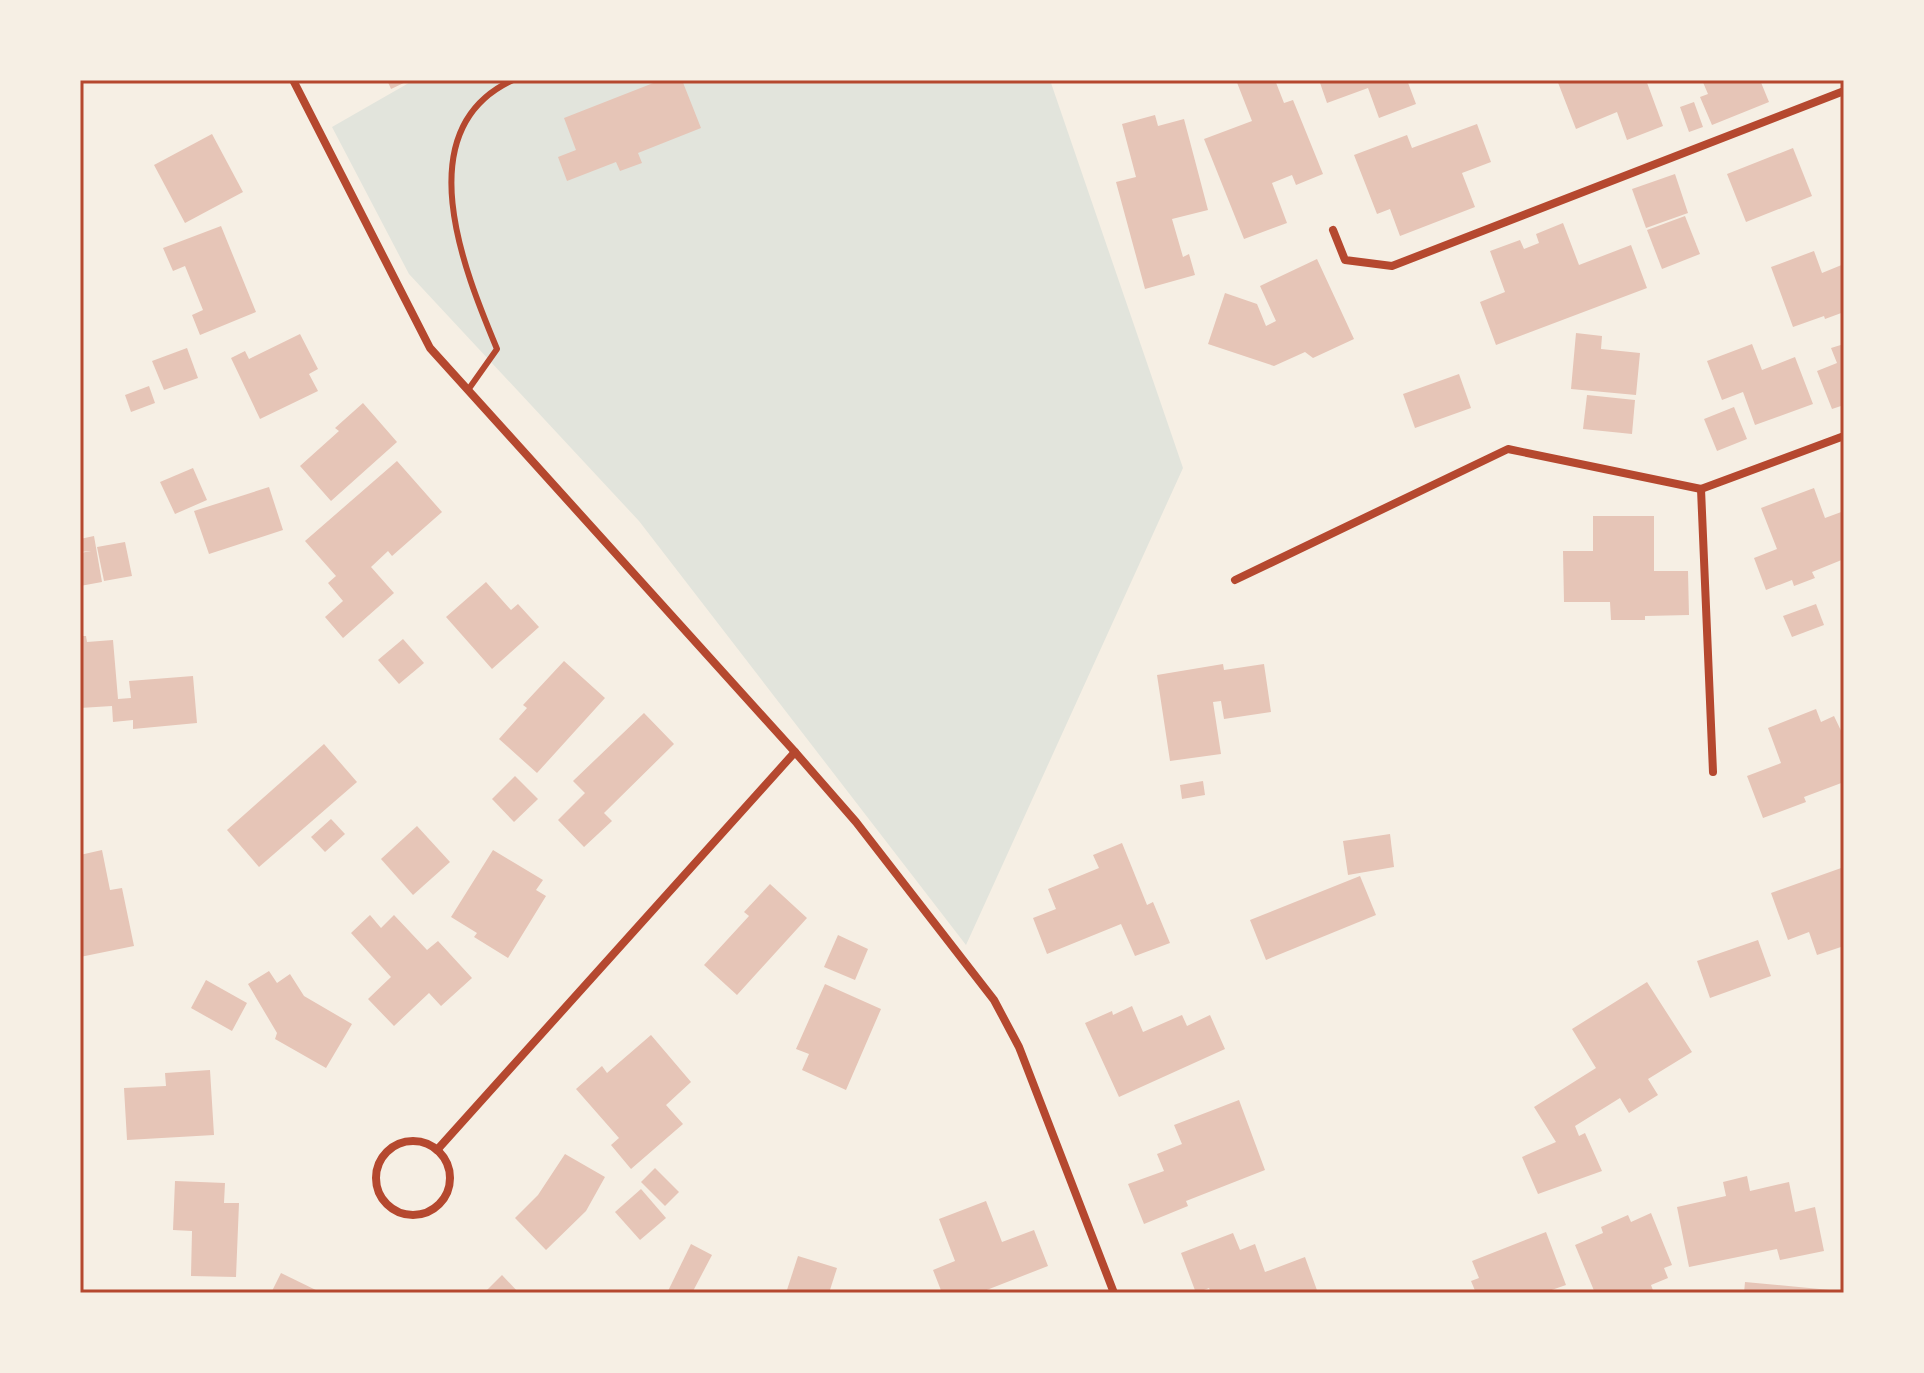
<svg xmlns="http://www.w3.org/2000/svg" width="1924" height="1373" viewBox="0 0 1924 1373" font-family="'DM Sans',sans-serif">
<rect width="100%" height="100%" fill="#f6efe4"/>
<path fill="#e2e4dc" d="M414,80H1050L1183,468L966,945L639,521L409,274L332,127Z"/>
<g fill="#e6c5b7">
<path d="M387,80H410L391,89Z"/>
<path d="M661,80H682L701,128L638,153L642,163L620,171L616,162L567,181L558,157L576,150L564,118Z"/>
<path d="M1236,80H1275L1284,103L1293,100L1323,174L1296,185L1292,175L1272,183L1287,223L1244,239L1204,139L1252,121Z"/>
<path d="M1319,80H1407L1416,104L1379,118L1368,88L1327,103Z"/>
<path d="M1557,80H1646L1663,126L1627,140L1617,112L1576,129Z"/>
<path d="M1702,80H1760L1769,102L1712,125L1700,97L1708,94Z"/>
<path d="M1694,102L1703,127L1689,132L1680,107Z"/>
<path d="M1155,115L1158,126L1184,119L1208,210L1172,219L1183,257L1189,254L1195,275L1145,289L1116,182L1136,177L1122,124Z"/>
<path d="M1477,124L1491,162L1462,173L1475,207L1400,236L1390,209L1377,214L1354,155L1407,135L1412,148Z"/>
<path d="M212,134L243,192L185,223L154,165Z"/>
<path d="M1793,148L1812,196L1746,222L1727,174Z"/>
<path d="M1675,174L1688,213L1646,228L1632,189Z"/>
<path d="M1685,216L1700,254L1662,269L1647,230Z"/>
<path d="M1563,223L1579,265L1631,245L1647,288L1496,345L1480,302L1505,292L1490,251L1520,240L1524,249L1539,243L1536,234Z"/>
<path d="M221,226L256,312L200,335L192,315L203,310L185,266L173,271L163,248Z"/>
<path d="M1814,251L1822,273L1844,264V312L1825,319L1824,316L1793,327L1771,267Z"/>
<path d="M1317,259L1354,339L1313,358L1305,352L1274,366L1208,344L1225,293L1257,304L1266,326L1276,321L1260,286Z"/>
<path d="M1576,333L1602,336L1601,349L1640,353L1636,395L1571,389Z"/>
<path d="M300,334L318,369L309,374L318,391L260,419L231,358L245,351L249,359Z"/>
<path d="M1752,344L1762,370L1795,357L1813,404L1755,425L1743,392L1722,400L1707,361Z"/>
<path d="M1844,344V405L1832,409L1817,371L1837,363L1831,348Z"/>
<path d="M187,348L198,378L164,390L152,361Z"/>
<path d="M1459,374L1471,408L1415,428L1403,394Z"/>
<path d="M149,386L155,403L131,412L125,395Z"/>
<path d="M1587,395L1635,400L1632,434L1583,429Z"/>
<path d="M363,403L397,442L331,501L300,466L339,431L335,428Z"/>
<path d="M1734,407L1747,439L1717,451L1704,419Z"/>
<path d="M397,461L442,512L392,556L388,551L371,567L394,593L343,638L325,617L343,601L328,583L336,576L305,541Z"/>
<path d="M193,468L207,500L175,514L160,482Z"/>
<path d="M269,487L283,530L209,554L194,511Z"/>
<path d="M1814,488L1825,518L1844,511V559L1812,572L1815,578L1794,586L1792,580L1766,590L1754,558L1777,549L1761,508Z"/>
<path d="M1593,516H1654V571H1688L1689,615L1645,616V620H1611L1610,602H1564L1563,551H1593Z"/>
<path d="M94,536L102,582L80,586V553L91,551L80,552V539Z"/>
<path d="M125,542L132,576L104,581L97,547Z"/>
<path d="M486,582L511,610L518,604L539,627L492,669L446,617Z"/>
<path d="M1816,604L1824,625L1792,637L1783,616Z"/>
<path d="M80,636H86L87,642L113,640L118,699L131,698L129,681L193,676L197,723L133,729V720L113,722L112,706L80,708Z"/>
<path d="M403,639L424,663L399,684L378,660Z"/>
<path d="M564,661L605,698L537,773L499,739L527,708L523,705Z"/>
<path d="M1223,664L1224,670L1264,664L1271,712L1224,719L1221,701L1213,702L1221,754L1170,761L1157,675Z"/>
<path d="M1816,709L1821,722L1834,716L1844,737V782L1804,797L1806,802L1763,818L1747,776L1781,763L1768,728Z"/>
<path d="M644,713L674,744L604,813L612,821L584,847L558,820L585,793L573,781Z"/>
<path d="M324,744L357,782L259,867L227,830Z"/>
<path d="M515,776L538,799L514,822L492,799Z"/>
<path d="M1203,781L1205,795L1182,799L1180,785Z"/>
<path d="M331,819L345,834L325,852L311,837Z"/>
<path d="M417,826L450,862L413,895L381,859Z"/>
<path d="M1390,834L1394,867L1348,875L1343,841Z"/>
<path d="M1122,843L1147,905L1153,902L1170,943L1135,956L1121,924L1047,954L1033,918L1056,909L1048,889L1099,868L1093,855Z"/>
<path d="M102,850L110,890L122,888L134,946L80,957V855Z"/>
<path d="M493,850L543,880L536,890L546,896L508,958L474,937L477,933L451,917Z"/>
<path d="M1844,867V946L1817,955L1809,932L1788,940L1771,893Z"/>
<path d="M1360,876L1376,915L1266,960L1250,920Z"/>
<path d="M770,884L807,918L737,995L704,965L749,916L744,912Z"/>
<path d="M370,915L381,928L394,915L427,950L438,941L472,978L441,1006L429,993L394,1026L368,999L391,977L351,933Z"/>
<path d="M838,935L868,949L855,980L824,967Z"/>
<path d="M1758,940L1771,976L1710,998L1697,961Z"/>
<path d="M269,971L277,983L290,974L304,996L352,1024L326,1068L275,1039L277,1033L248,984Z"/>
<path d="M206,980L247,1003L232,1031L191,1008Z"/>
<path d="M1647,982L1692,1052L1648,1079L1658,1095L1629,1113L1620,1098L1575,1126L1579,1136L1585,1133L1602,1171L1538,1194L1522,1157L1556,1142L1534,1107L1596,1068L1572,1029Z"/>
<path d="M825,984L881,1009L846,1090L802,1070L809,1054L796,1049Z"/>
<path d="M1132,1006L1143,1032L1182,1015L1187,1026L1210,1015L1225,1049L1119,1097L1085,1023L1112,1011L1113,1015Z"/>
<path d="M651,1035L691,1082L666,1105L683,1124L631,1169L611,1145L619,1138L576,1089L602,1066L607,1073Z"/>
<path d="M210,1070L214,1135L127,1140L124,1088L166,1086L165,1073Z"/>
<path d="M1239,1100L1265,1170L1186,1201L1188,1206L1144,1224L1128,1184L1164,1171L1157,1154L1182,1144L1174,1125Z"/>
<path d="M565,1154L605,1177L586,1211L546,1250L515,1218L538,1195Z"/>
<path d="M655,1168L679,1192L665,1206L641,1182Z"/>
<path d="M1747,1176L1750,1191L1789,1182L1795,1212L1815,1207L1824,1251L1780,1260L1777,1249L1689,1267L1677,1207L1726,1196L1723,1182Z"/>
<path d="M175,1181L225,1183L224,1203H239L236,1277L191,1276L192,1231L173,1230Z"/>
<path d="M641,1189L666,1218L640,1240L615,1212Z"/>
<path d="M986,1201L1002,1242L1034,1230L1048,1266L979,1293H942L933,1270L955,1261L939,1219Z"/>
<path d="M1651,1213L1672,1265L1664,1268L1668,1278L1651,1285L1654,1293H1595L1575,1245L1603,1233L1601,1227L1628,1215L1631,1222Z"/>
<path d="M1546,1232L1566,1285L1543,1293H1476L1471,1281L1479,1278L1472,1261Z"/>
<path d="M1233,1233L1240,1250L1255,1244L1265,1272L1305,1257L1318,1293H1211L1209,1288L1196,1293L1181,1253Z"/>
<path d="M691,1244L712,1255L692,1293H673L668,1291Z"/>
<path d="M798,1256L837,1268L829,1293H786Z"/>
<path d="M281,1273L322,1293H271Z"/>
<path d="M502,1275L519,1293H484Z"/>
<path d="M1745,1282L1830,1290L1829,1293H1744Z"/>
</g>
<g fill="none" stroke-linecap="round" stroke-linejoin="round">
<path stroke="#b5482f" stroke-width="6" d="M468,390L497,349C464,270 406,129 513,80"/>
<g stroke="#b5482f" stroke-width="8">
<path d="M293,80L430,348L795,752L856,822L994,1000L1019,1047L1114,1293"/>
<path d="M1333,230L1345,260L1392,266L1844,91"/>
<path d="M1701,489L1713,772"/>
<path d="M1235,580L1508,449L1701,489L1844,436"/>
<circle cx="413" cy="1178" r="37"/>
<path d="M437,1150L795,752"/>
</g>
</g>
<rect width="1924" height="1373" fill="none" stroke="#f6efe4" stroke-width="164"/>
<rect x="82" y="82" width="1760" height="1209" fill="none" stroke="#b5482f" stroke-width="3"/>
</svg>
